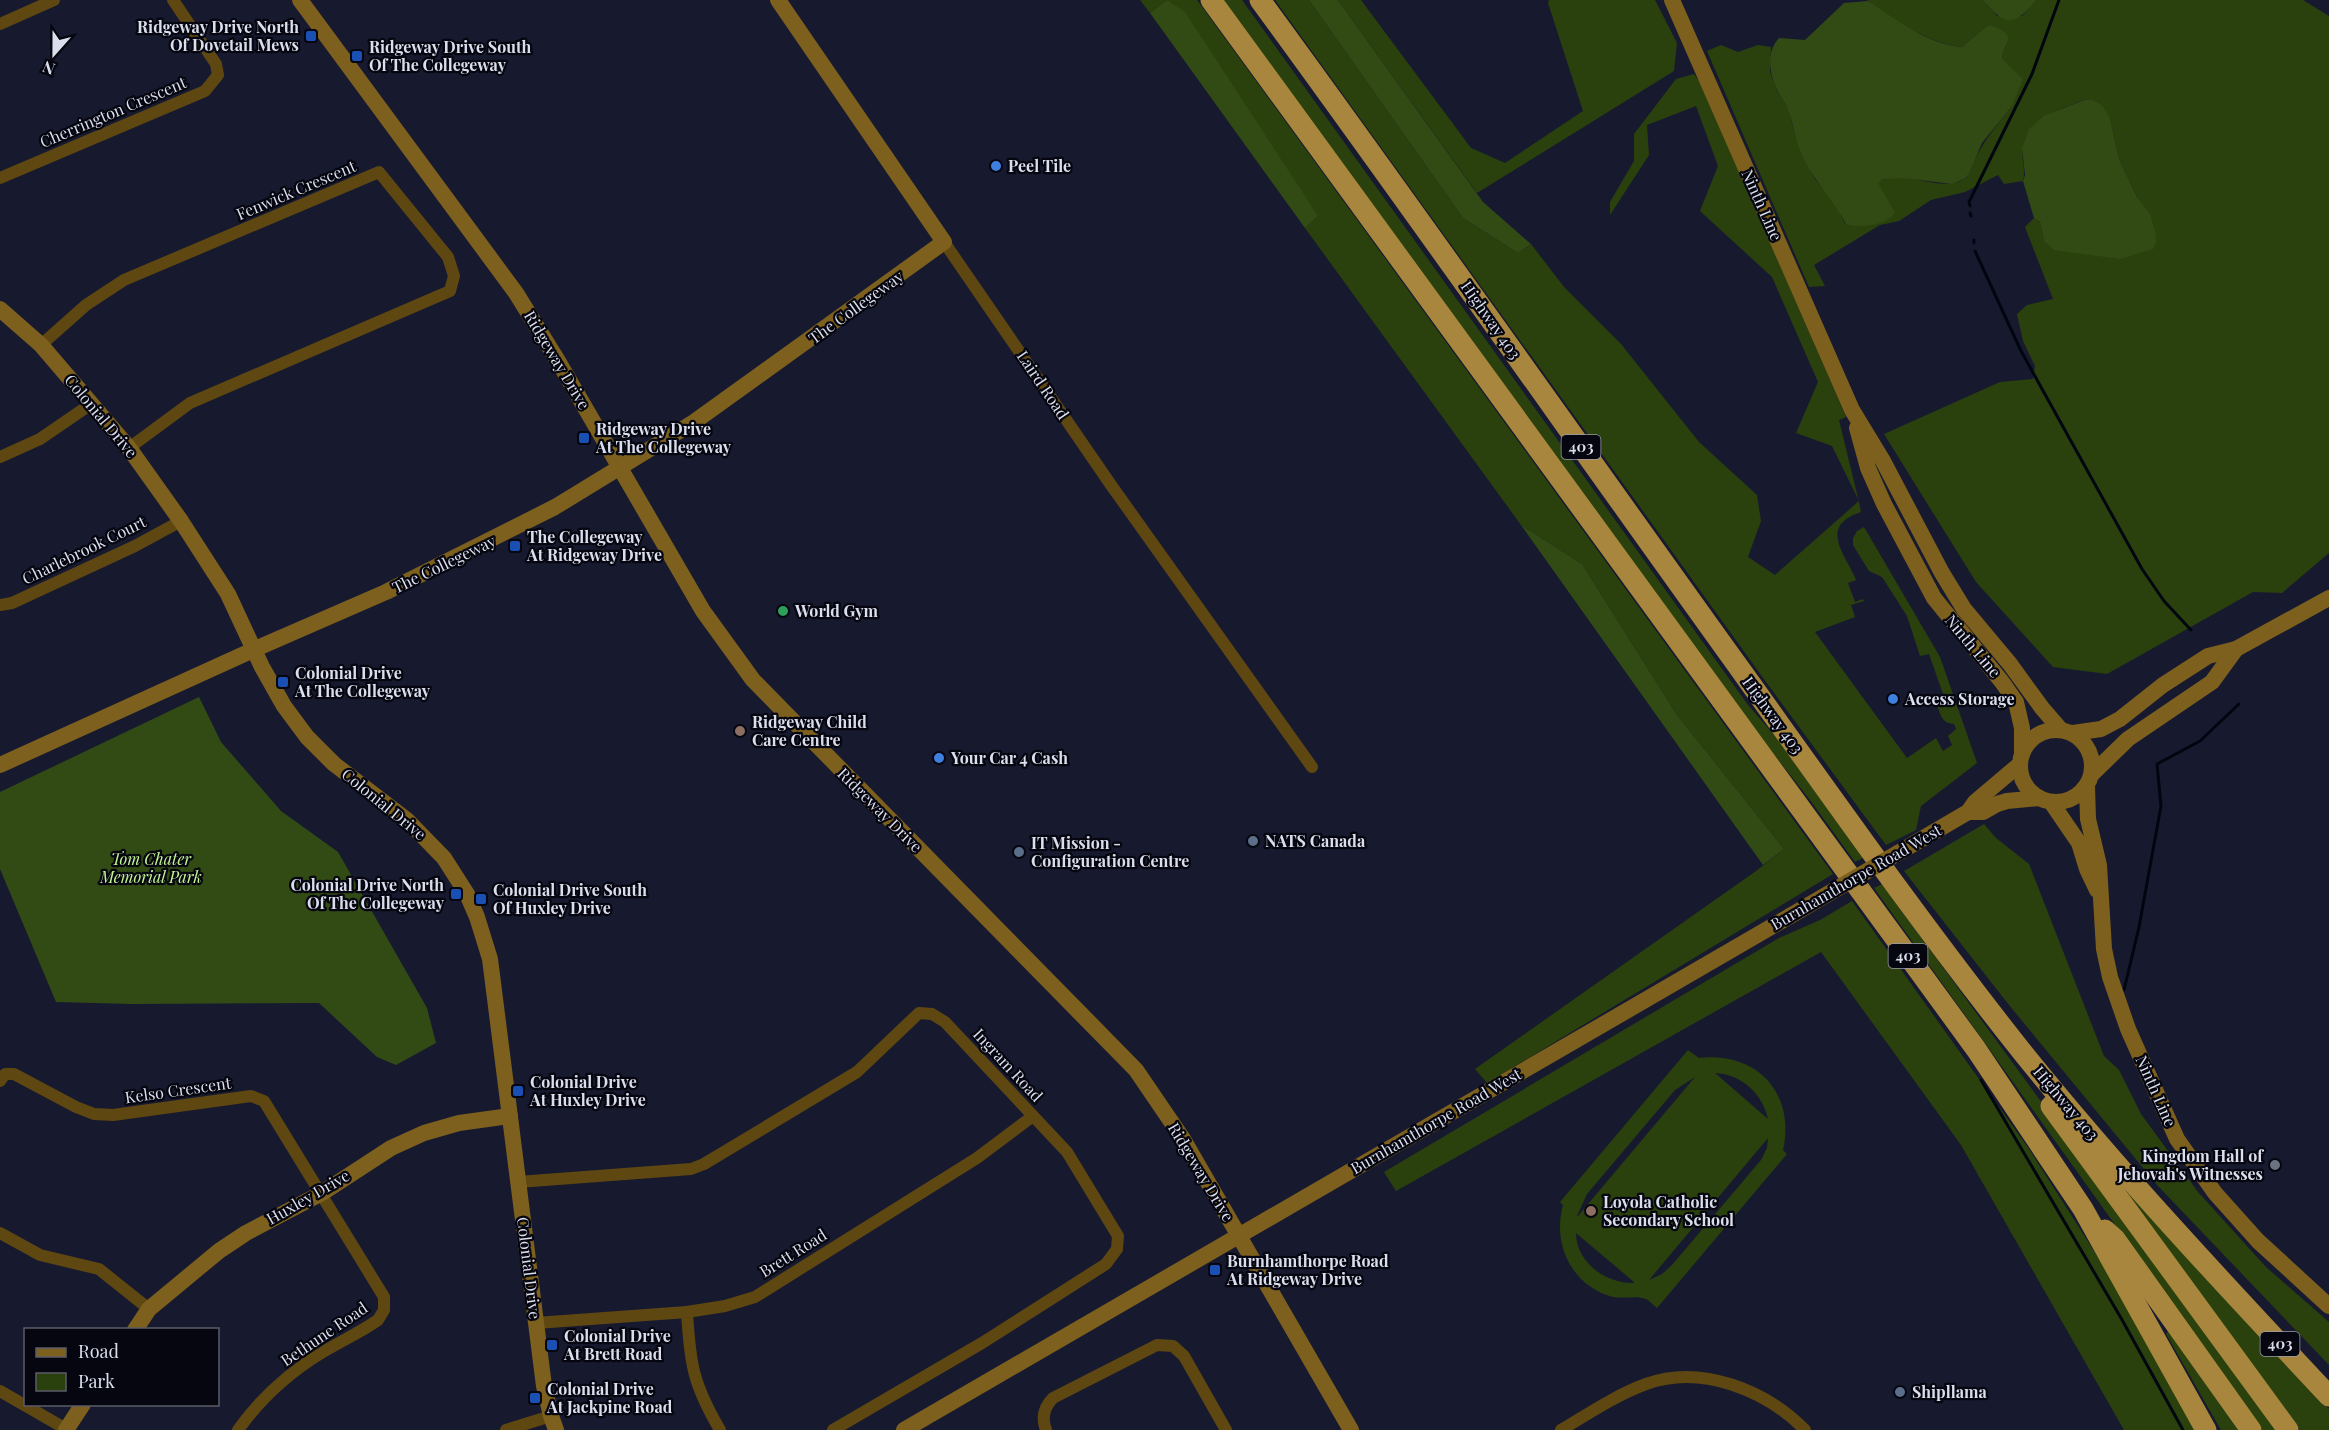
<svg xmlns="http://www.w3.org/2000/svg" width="2329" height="1430" viewBox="0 0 2329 1430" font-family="'Playfair Display',serif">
<rect width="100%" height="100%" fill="#171a2f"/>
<g fill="#2a410d" fill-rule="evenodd">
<path d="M1140,0H1197L1833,874L1487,1083L1475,1069L1756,871L1784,849L1677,715L1582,564L1521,525L1305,228L1318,216L1167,0L1150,13Z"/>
<path d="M1221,0H1242L1748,705L1775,736L1863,858L1855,862L1810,800L1732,701Z"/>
<path d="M1275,0H1309L1463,218L1518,253L1531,244L1564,287L1621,344L1699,442L1757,495L1761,521L1748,557L1775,575L1859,501L1832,446L1796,433L1818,382L1772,277L1700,211L1718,166L1696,106L1647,125L1649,155L1610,215V202L1634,161V134L1676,79L1694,74L1702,85L1846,417L1839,420L1859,502L1861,512C1855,514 1848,517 1844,521C1826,536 1850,563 1856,580L1848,583L1855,602L1863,599L1864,601L1851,605L1855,617L1815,632L1907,758L1936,738L1943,751L1952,745L1948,736L1956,729L1954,724C1940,724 1939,709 1935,698L1943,694L1929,654L1920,656L1907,616L1882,577L1869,571L1853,545V538L1857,531L1864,527L1940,657L1977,763L1921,806L1916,830L1886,845L1766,682Z"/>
<path d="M1338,0H1361L1471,148L1505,163L1583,111L1548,3L1549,0H1655L1677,43L1674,71L1477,193Z"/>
<path d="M1867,0H1983L1997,16H2022L2037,0H2303L2329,16V553L2282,593L2253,592L2107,674L2053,667L1976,582L1884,434L2000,382L2033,379L2035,366L2023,341L2017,314L2027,305L2053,299L2025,227L2034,218L2040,222L2044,241L2150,215L2137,197L2119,159L2110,118L2090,99L2083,100C2060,110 2027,118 2023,148C2021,159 2026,170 2023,181L2004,184L1998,175L1965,192L1931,200L1899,221L1880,225L1814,265L1825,286L1809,287L1707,51L1721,45L1738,52L1758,45L1771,47L1770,72L1777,91L1788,108L1800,152L1815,179L1836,205L1845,224L1878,182C1902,167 1941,194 1964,179C1969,176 1971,169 1973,164C1983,141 1997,125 2012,106L2002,59L2003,52L2009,39L1988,25L1962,47C1931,44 1891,20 1867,0Z"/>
<path d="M1984,824L1996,838L2029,864L2104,1056L2119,1070L2141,1114L2198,1192L2266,1267L2329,1322V1365L2158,1186L2009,1005L1904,871Z"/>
<path d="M1882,884L2281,1430H2262L1874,888Z"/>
<path d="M1852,901L2029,1149L2110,1276L2196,1430H2124L1961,1145L1821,952L1396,1191L1384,1172L1779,938L1820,920Z"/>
<path d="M1688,1050L1699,1058C1756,1051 1796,1093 1783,1150L1787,1154L1657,1308C1654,1306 1649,1300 1646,1299C1637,1295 1623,1299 1613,1297C1572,1286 1552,1245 1563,1205L1560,1202ZM1715,1073C1741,1074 1763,1094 1768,1119ZM1695,1077L1578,1216H1577L1587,1194L1675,1090ZM1768,1138L1767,1148L1761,1160L1672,1265L1662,1274L1649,1280ZM1576,1233L1634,1282V1283C1606,1284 1576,1262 1576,1233Z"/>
<path d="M2131,1193L2329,1409V1430H2300L2128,1195Z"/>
<path d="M2168,1331L2238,1430H2221L2166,1334Z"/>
</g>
<g fill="#324b15">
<path d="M1167,0L1185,12L1318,216L1305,228L1150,13Z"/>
<path d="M1309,0H1338L1483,202L1531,244L1518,253L1463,218Z"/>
<path d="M1983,0H2037C2014,26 2006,28 1983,0Z"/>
<path d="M1868,1C1897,20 1927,44 1962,47L1988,25C1997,28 2005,29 2009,39L2003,52L2002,59L2023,79L2012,106L1982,143L1969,174L1964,179L1952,184L1903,178L1883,179L1878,183L1895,213C1886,226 1860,228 1846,224C1833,199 1813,180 1801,154C1795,140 1794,124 1788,110C1786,103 1780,97 1777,90C1769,73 1766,52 1779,38L1805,40L1844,3Z"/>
<path d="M2090,99L2102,105L2110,118L2119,159L2137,197L2150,214L2156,235V242L2153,249L2120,259L2054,250L2044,241L2040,222L2034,218L2023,181L2025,175L2022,148L2029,129L2044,116L2084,100Z"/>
<path d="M1521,525L1582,564L1677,715L1784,849L1763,865Z"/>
<path d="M199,697L221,742L281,811L338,852L427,1008L436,1043L396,1065L377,1057L319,1003L132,1004L56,1002L0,869V792Z"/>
</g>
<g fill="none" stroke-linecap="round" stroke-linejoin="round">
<g stroke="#000610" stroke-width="3">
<path d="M1970,206L1969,202L2032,74L2059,0"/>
<path d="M1970,213L1971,216"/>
<path d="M1974,240V243"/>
<path d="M1975,251L2021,351L2142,569L2164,601L2191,630"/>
<path d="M2124,990L2139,927L2161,806L2157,764L2200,741L2239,704"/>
<path d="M1981,1080L2121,1318L2183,1430"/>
</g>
<g stroke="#5e4711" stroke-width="12">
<path d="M0,24L54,0"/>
<path d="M0,178L205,91L218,75L216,64L173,0"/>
<path d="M944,242L1111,485L1312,767"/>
<path d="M41,345L86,305L124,280L379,172L448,257L454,276L450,291L190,403L129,448"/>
<path d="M0,457L40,439L91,404"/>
<path d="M0,605L12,603L135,546L181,521"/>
<path d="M0,1081L5,1074H14L76,1107L94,1114L113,1115L251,1096L264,1101L384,1297V1310L378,1320C361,1332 341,1341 323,1352C290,1372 260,1399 238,1430"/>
<path d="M518,1182L691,1169L704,1164L857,1072L919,1013L932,1014L945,1022L1067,1152L1118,1236L1117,1249L1106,1264L982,1343L833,1430"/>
<path d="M0,1233L40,1255L99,1269L149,1309"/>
<path d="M687,1312C690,1364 693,1384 720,1430"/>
<path d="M536,1323L687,1312L725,1306L755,1297L977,1158L1033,1116"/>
<path d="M0,1391L66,1429"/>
<path d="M506,1430L551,1416"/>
<path d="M1046,1430C1041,1417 1044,1407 1053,1398L1157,1345L1173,1346L1184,1356L1226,1430"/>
<path d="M1561,1430C1588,1414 1616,1395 1646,1384C1701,1364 1766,1390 1805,1430"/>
</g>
<g stroke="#7d601d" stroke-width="16">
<path d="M300,0L516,293L558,361L703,611L753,680L1136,1070L1183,1139L1351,1430"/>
<path d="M1672,0L1852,410L1883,461L1942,573L1964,609L2010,664L2042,708L2061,730"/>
<path d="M0,309L41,345L129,448L181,521L228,594L262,667L284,706L307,737L334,764L407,820L444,858L467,894L477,917L490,959L544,1386L551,1416L556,1430"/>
<path d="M1857,428L1868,468L1884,504L1934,598L2002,682L2016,702L2022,728V754"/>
<circle cx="2056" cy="766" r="36"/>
<path d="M2073,733L2101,729L2120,719L2163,685L2208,656L2236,649L2329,598"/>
<path d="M0,765L253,650L386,592L555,507L694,422L944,242L778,0"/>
<path d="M2092,774L2128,739L2212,682L2236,649"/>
<path d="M2087,787L2088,819L2099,865L2104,949L2110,977L2128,1029L2177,1139L2215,1193L2258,1241L2329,1306"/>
<path d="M2051,802L2079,843L2087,869L2097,890"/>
<path d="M1968,812H1983L1997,804L2007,801L2039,798"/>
<path d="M1898,853L1968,812L1975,802L2020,764"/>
<path d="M135,1330L149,1309L219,1251L246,1233L322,1193L391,1148L424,1133L459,1123L510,1116"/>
<path d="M66,1430L83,1404"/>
<path d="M904,1430L1790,916"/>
</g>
<g stroke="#a8863d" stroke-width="21">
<path d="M1211,0L1976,1049L2083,1209L2206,1430"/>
<path d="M1260,0C1424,224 1583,451 1745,676C1836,803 1926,931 2023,1053C2119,1172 2224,1284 2329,1396"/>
<path d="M2051,1106L2288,1430"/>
<path d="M2105,1230L2115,1239L2251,1430"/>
</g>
<path stroke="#7d601d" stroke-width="16" d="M1790,916L1898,853"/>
</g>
<g fill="#1a4fb4" stroke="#05060f" stroke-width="2">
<rect x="305" y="30" width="12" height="12" rx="3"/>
<rect x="351" y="50" width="12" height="12" rx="3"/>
<rect x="578" y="432" width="12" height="12" rx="3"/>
<rect x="509" y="540" width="12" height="12" rx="3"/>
<rect x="277" y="676" width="12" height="12" rx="3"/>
<rect x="450" y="888" width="12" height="12" rx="3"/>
<rect x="475" y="893" width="12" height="12" rx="3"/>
<rect x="512" y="1085" width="12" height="12" rx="3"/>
<rect x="1209" y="1264" width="12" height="12" rx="3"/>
<rect x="546" y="1339" width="12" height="12" rx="3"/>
<rect x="529" y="1392" width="12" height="12" rx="3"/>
</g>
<g fill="#3f7fe0" stroke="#05060f" stroke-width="2">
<circle cx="996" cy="166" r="6"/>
<circle cx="1893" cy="699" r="6"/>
<circle cx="939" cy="758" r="6"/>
</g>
<circle fill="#2e9e5b" stroke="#05060f" stroke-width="2" cx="783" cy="611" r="6"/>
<g fill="#8d6e63" stroke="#05060f" stroke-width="2">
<circle cx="740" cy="731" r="6"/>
<circle cx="1591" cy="1211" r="6"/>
</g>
<g fill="#5c6f8a" stroke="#05060f" stroke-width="2">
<circle cx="1253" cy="841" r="6"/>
<circle cx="1019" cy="852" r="6"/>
<circle cx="1900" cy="1392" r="6"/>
</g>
<circle fill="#6b7280" stroke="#05060f" stroke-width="2" cx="2275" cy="1165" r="6"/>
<g text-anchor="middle" stroke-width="4.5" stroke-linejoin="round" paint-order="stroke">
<g fill="#05060f" stroke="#9b9daa" stroke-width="1.5">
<rect x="1561.5" y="435" width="39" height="24" rx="4.5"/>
<rect x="1888.5" y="944" width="39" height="24" rx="4.5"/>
<rect x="2260.5" y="1332" width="39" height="24" rx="4.5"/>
</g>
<g font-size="15" font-weight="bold" fill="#dbdeed">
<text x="1581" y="452">403</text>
<text x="1908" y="961">403</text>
<text x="2280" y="1349">403</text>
</g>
<g font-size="16" font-weight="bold" fill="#dbdeed" stroke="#05060f" text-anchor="start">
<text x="299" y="33" text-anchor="end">Ridgeway Drive North<tspan x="299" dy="18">Of Dovetail Mews</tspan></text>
<text x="369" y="53">Ridgeway Drive South<tspan x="369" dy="18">Of The Collegeway</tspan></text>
<text x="1008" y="172">Peel Tile</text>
<text x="596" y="435">Ridgeway Drive<tspan x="596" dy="18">At The Collegeway</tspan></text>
<text x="527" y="543">The Collegeway<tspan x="527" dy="18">At Ridgeway Drive</tspan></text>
<text x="795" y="617">World Gym</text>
<text x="295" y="679">Colonial Drive<tspan x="295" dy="18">At The Collegeway</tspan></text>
<text x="1905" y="705">Access Storage</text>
<text x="752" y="728">Ridgeway Child<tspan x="752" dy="18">Care Centre</tspan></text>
<text x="951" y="764">Your Car 4 Cash</text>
<text x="1265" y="847">NATS Canada</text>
<text x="1031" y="849">IT Mission -<tspan x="1031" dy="18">Configuration Centre</tspan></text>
<text x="444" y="891" text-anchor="end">Colonial Drive North<tspan x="444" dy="18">Of The Collegeway</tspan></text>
<text x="493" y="896">Colonial Drive South<tspan x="493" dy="18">Of Huxley Drive</tspan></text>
<text x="530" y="1088">Colonial Drive<tspan x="530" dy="18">At Huxley Drive</tspan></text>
<text x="2263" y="1162" text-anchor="end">Kingdom Hall of<tspan x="2263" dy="18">Jehovah's Witnesses</tspan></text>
<text x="1603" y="1208">Loyola Catholic<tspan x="1603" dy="18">Secondary School</tspan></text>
<text x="1227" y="1267">Burnhamthorpe Road<tspan x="1227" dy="18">At Ridgeway Drive</tspan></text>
<text x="564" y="1342">Colonial Drive<tspan x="564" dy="18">At Brett Road</tspan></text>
<text x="547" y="1395">Colonial Drive<tspan x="547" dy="18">At Jackpine Road</tspan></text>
<text x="1912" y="1398">Shipllama</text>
</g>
<g font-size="16" fill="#dbdeed" stroke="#05060f">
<text transform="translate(113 112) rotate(-23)" y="6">Cherrington Crescent</text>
<text transform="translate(296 190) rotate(-23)" y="6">Fenwick Crescent</text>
<text transform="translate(1762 205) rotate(66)" y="6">Ninth Line</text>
<text transform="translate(856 307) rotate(-36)" y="6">The Collegeway</text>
<text transform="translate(1491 320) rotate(55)" y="6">Highway 403</text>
<text transform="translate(557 360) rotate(59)" y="6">Ridgeway Drive</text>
<text transform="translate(1043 385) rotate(56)" y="6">Laird Road</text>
<text transform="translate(101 416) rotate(50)" y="6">Colonial Drive</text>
<text transform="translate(84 550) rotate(-26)" y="6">Charlebrook Court</text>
<text transform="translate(444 564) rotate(-26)" y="6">The Collegeway</text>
<text transform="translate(1973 646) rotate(50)" y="6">Ninth Line</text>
<text transform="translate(1773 715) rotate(54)" y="6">Highway 403</text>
<text transform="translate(384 804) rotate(39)" y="6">Colonial Drive</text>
<text transform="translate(880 810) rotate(45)" y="6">Ridgeway Drive</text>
<text transform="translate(1856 877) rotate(-30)" y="6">Burnhamthorpe Road West</text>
<text transform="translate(1008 1065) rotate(47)" y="6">Ingram Road</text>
<text transform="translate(178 1090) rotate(-8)" y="6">Kelso Crescent</text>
<text transform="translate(2156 1091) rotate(66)" y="6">Ninth Line</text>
<text transform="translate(2066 1103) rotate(50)" y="6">Highway 403</text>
<text transform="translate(1436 1121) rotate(-30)" y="6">Burnhamthorpe Road West</text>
<text transform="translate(1201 1172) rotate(59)" y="6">Ridgeway Drive</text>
<text transform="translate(308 1197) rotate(-30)" y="6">Huxley Drive</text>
<text transform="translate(793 1253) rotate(-32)" y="6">Brett Road</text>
<text transform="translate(529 1268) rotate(83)" y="6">Colonial Drive</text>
<text transform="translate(324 1334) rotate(-34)" y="6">Bethune Road</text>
</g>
<g font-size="16" font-style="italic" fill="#c4f694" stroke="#05060f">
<text x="151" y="865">Tom Chater<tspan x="151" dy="18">Memorial Park</tspan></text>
</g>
</g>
<rect x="24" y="1328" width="195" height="78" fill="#05060f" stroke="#5b5c68" stroke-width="1.5"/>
<rect x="36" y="1348" width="30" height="9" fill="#7d601d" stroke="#5b5c68" stroke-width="1.5"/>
<text x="78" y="1358" font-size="18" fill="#dbdeed">Road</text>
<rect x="36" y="1373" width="30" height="18" fill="#2a410d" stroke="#5b5c68" stroke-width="1.5"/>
<text x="78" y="1388" font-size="18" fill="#dbdeed">Park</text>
<g transform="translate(54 54) rotate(201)" stroke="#05060f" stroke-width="4.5" paint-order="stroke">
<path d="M0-4.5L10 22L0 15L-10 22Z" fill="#dbdeed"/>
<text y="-9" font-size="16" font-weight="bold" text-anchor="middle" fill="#dbdeed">N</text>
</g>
</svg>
